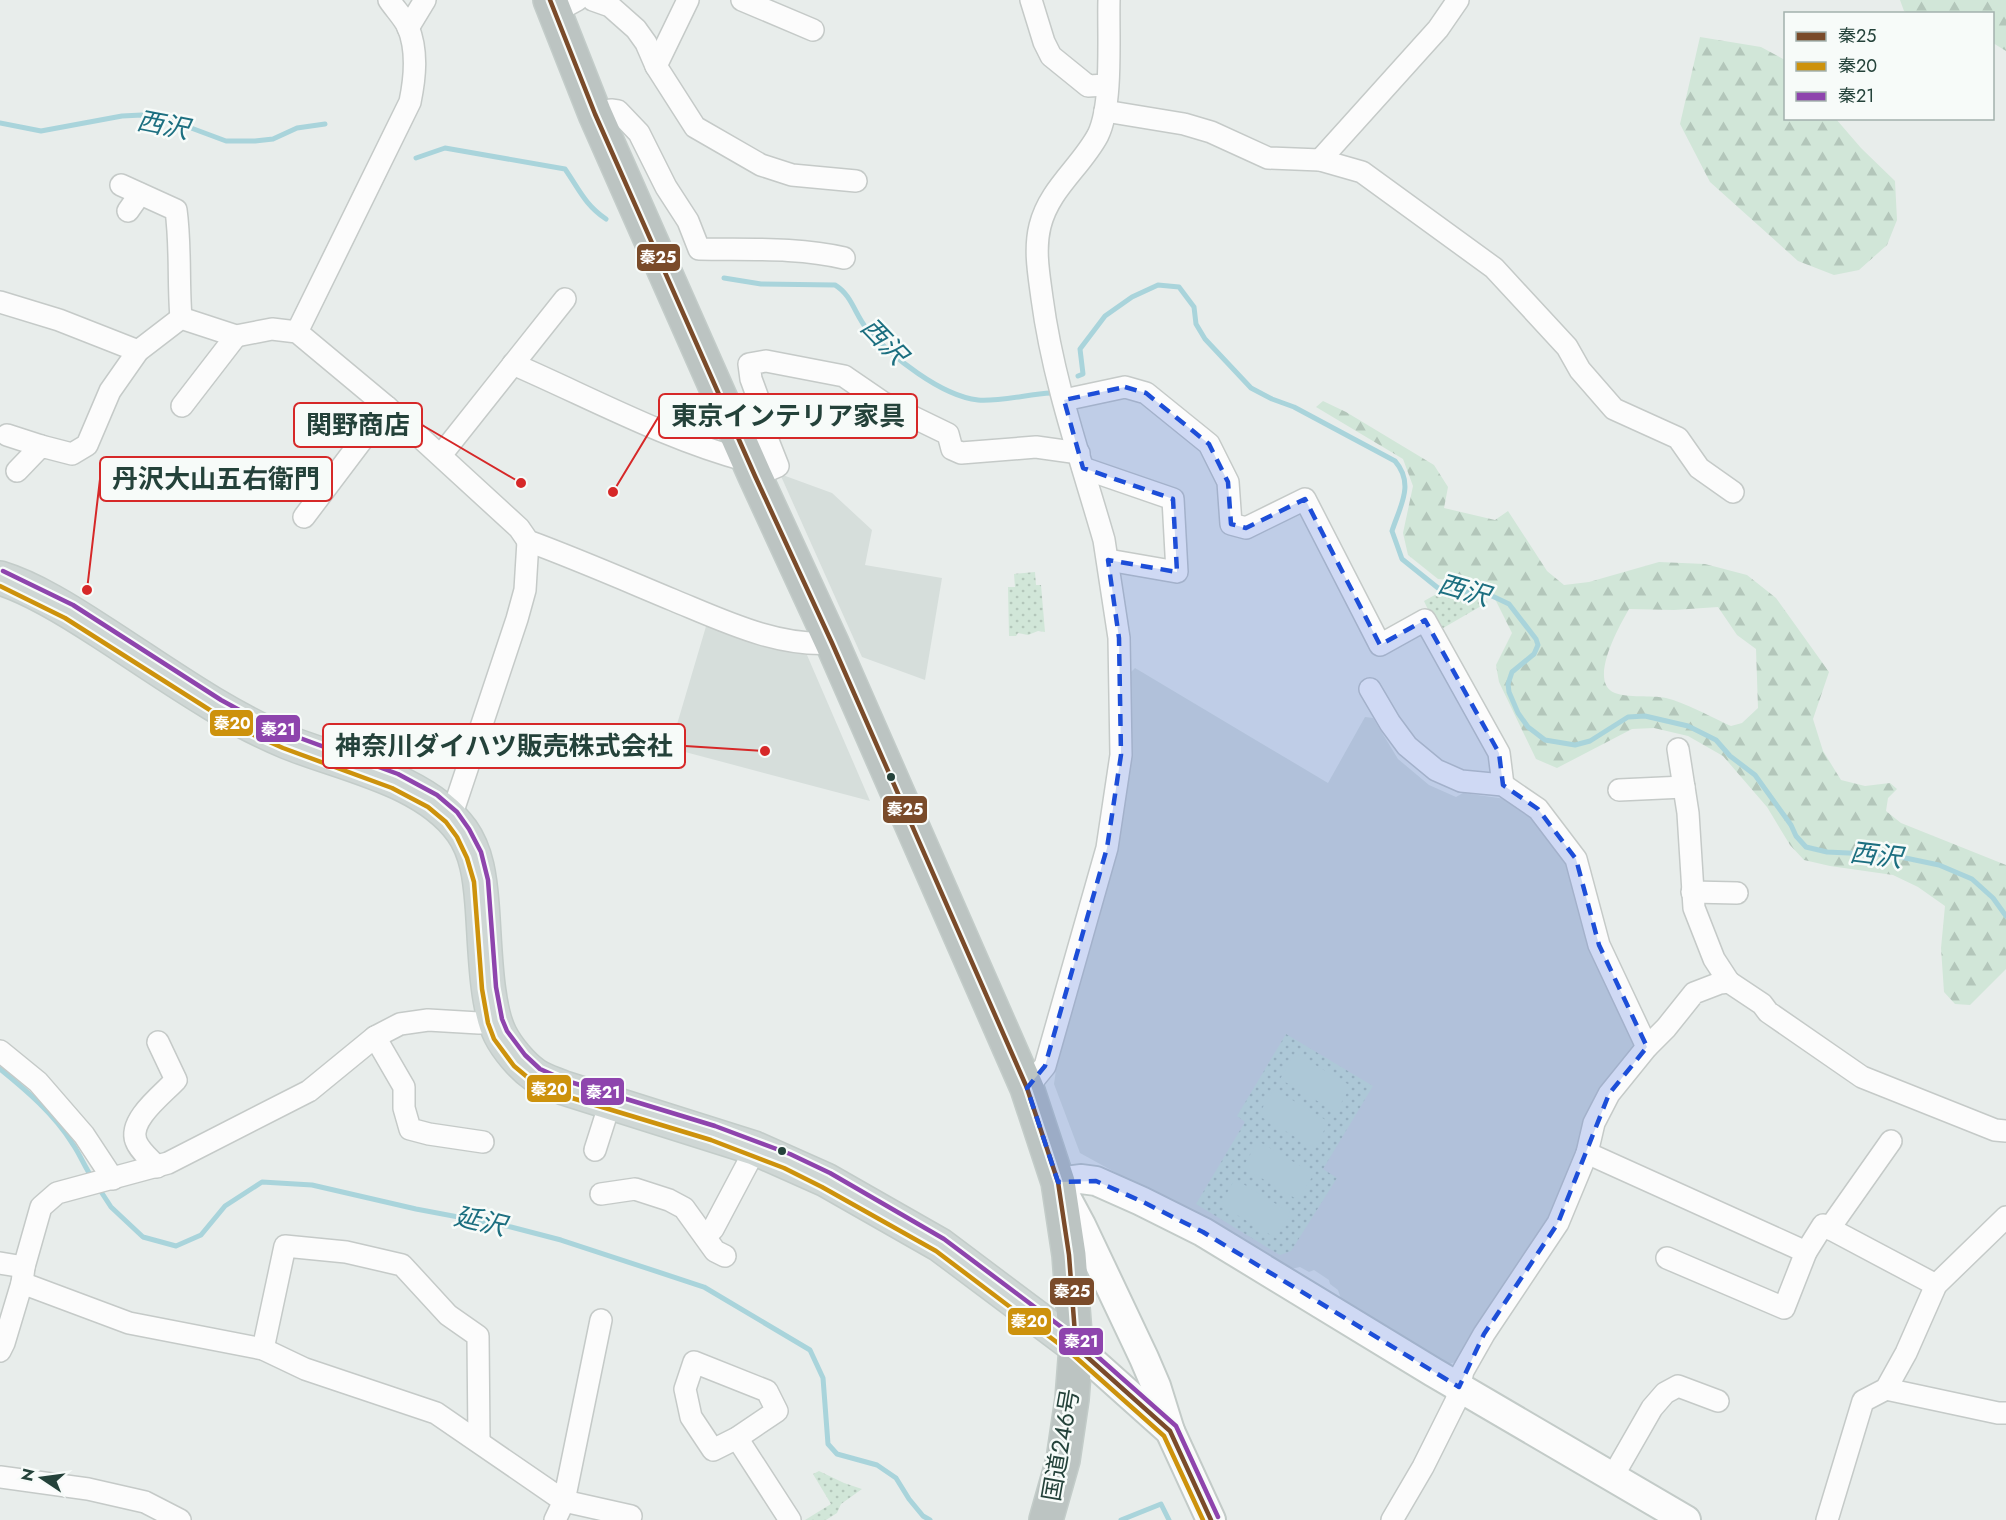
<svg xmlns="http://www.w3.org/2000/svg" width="2006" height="1520" viewBox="0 0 2006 1520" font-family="Jost,'Noto Sans JP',sans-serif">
<defs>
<pattern id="grass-dots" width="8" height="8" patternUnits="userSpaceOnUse" patternTransform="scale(1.5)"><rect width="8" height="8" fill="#d1e6d8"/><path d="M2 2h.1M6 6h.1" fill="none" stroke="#b3c6ba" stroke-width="1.8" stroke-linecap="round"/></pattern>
<pattern id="forest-firs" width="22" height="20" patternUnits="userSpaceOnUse" patternTransform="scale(1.5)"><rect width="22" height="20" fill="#d1e6d8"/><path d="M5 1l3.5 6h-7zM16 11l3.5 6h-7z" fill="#b3c6ba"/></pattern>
</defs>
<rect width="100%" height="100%" fill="#e8edeb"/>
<g fill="#d6dedb">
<path d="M780,474L832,493L872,530L865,565L942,578L925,680L862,657Z"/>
<path d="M707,623L737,634L807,655L870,801L670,748Z"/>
<path d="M1135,668L1328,783L1365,717L1373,718L1398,759L1429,785L1456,797L1463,793L1506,799L1531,817L1567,864L1638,1045L1584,1121L1570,1171L1556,1203L1534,1242L1472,1333L1456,1362L1449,1364L1341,1299L1338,1290L1330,1284L1329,1280L1314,1270L1309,1272L1300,1267L1291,1269L1080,1153L1054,1084L1060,1041L1117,836L1128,675Z"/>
</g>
<g fill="url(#grass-dots)">
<path d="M1035,572L1036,585H1041L1045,632L1038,631L1028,635L1018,633L1016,636H1009L1008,587H1015L1014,574Z"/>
<path d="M1442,591L1475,595L1488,602L1438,631L1424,601Z"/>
<path d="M1286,1034L1373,1086L1323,1169L1337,1178L1291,1251L1280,1255L1196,1204L1245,1122L1237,1116Z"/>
<path d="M819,1471L844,1483L862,1489L841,1504L837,1513L826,1520H805L831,1504L813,1474Z"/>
</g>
<g fill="url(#forest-firs)" fill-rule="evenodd">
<path d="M1900,0H2006V51L1993,43L1992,14L1909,13L1904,11Z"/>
<path d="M1700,37L1761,47L1785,60L1786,118L1836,119L1861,148L1895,181L1897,220L1887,245L1859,270L1834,275L1798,261L1710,182L1680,124Z"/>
<path d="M1323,401L1346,412L1434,465L1448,487L1444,508L1495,520L1508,511L1547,571L1564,585L1589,582L1659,562L1705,564L1747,575L1776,598L1829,672L1813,719L1823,751L1841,780L1865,786L1890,783L1897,789L1888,798L1886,811L1901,823L2006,865V969L1970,1005L1955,1004L1944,992L1941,948L1945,906L1918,887L1893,875L1830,866L1804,860L1790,845L1767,807L1723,756L1688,736L1654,728L1632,729L1557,768L1536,759L1499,682L1496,665L1512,633L1487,583L1438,579L1408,555L1403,533L1413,486L1403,459L1316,407ZM1718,607L1737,635L1756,649L1758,708L1742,723L1731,726C1713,718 1684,702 1666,698C1652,695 1627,698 1615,693C1587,682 1620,625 1629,609L1674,610Z"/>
</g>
<g fill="#d1e6d8">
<path d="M1295,1053L1351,1086L1336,1112L1280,1079Z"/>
<path d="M1274,1089L1329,1122L1314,1148L1258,1115Z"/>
<path d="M1258,1141L1314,1174L1298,1200L1243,1167Z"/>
<path d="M1235,1179L1291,1213L1276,1238L1220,1205Z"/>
</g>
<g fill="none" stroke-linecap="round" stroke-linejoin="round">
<g stroke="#a9d4db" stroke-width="5">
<path d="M0,123L41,131L122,116L142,115L175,122L226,141H255L273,139L297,128L325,124"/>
<path d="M416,158L445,148L565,169C579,189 585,205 606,219"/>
<path d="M724,278L761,284L835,285C852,295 855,315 867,329C891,356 941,396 978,400C997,402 1030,394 1051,393"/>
<path d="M1078,376L1083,374L1080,349L1105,316L1132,297L1158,285L1179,287L1194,307L1196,324L1205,339L1251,388L1272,399L1294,407L1395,461C1415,484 1400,506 1392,531L1402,559L1438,588L1490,595L1509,604L1536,639L1538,645L1534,654L1512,672L1508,684L1509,692L1518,713L1528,727L1545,740L1575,745L1590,741L1628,717L1645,716L1688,726L1716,740L1730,756L1755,775L1791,825L1796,836L1806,847L1827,852L1891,855L1939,865L1972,879L1993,898L2006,916"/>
<path d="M0,1069C26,1090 54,1114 72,1143C80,1154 85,1168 93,1179"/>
<path d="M98,1187L111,1207L143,1237L176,1246L201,1235L225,1206L262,1182L312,1185L416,1209L511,1227L561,1240L704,1287L810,1350L823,1378L828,1444L837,1454L877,1465L896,1478L909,1499L923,1516L930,1520"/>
<path d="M1121,1520L1161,1504L1169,1520"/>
</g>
<defs>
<g id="street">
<path d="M593,0L610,6L636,29L646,43L656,66L695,127L761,165L792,175L856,181"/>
<path d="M742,0L813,30"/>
<path d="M1031,0L1044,42L1051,56L1088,86L1107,85"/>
<path d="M555,12L577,0"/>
<path d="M408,28L425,0"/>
<path d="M656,66L688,0"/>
<path d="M1105,111L1184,124L1211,132L1268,158L1320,160L1362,172L1494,268L1567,347L1580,370L1614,409L1678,438L1699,468L1733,492"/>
<path d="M595,114L611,110L618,111L639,133L666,187L688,221L699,249C747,250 798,247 844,258"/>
<path d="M1320,160L1438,29L1458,0"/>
<path d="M121,185L176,210C181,246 178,282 181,318"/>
<path d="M128,211L140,194"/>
<path d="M0,302L59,320L138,351"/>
<path d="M297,332L410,102C415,78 418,51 408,27C404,18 395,9 389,0"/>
<path d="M513,364C589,397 668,440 748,461"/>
<path d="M1064,400L1125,387L1146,393L1209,444L1228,482L1231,524L1246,528L1305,499L1380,645L1425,620L1499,753L1503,785"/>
<path d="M182,406L236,336"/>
<path d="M7,435L41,446"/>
<path d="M441,455L565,299"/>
<path d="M1083,468L1173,499L1177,572L1108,560"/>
<path d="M17,471L41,446L72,454L87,445L110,391L138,351L181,318L236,336L272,329L297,332L387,407L519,528L528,541C577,559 625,580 673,600C724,621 777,647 832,643"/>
<path d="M755,476L778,466L763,428L762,409L751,379L749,364L766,361L844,376L882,402L948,434L952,449L961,453L1036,447L1079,453"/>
<path d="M304,517L387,407"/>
<path d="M1370,689L1390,723L1407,746L1436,770L1461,781L1503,785L1538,809L1576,859L1599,945L1647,1047"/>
<path d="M1678,749L1688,813L1694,908L1714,959L1729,982"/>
<path d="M1619,790L1684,787"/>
<path d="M451,817L517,619L525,590L528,541"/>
<path d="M1692,892L1737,893"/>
<path d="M375,1037L404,1087V1108L410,1129L429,1134L483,1142"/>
<path d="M0,1051L38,1082L84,1135L113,1179"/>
<path d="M1027,1088L1045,1066L1107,848L1121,755L1119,638L1104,540C1081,460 1053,381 1042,298C1039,275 1034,250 1040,226C1049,189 1081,167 1098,135C1113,104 1108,35 1109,0"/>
<path d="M595,1150L610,1103"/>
<path d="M1587,1153L1806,1252"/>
<path d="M157,1167C150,1159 139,1150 136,1141C128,1120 163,1094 176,1080L158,1042"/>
<path d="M601,1194L635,1189L669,1200L684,1208L715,1251L725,1256"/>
<path d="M1829,1229L1891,1141"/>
<path d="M705,1236L713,1229L749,1161L754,1148"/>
<path d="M1667,1258L1784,1308L1806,1252L1823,1225L1936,1285"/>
<path d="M0,1263L24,1267"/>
<path d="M22,1283L129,1323L263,1349L305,1369L436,1413L564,1501L555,1520"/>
<path d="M601,1320L564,1501L631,1516"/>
<path d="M263,1349L285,1246L346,1252L402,1265L448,1315L478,1336L479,1441"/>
<path d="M0,1351L4,1343L22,1283L24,1267L41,1207L57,1193L168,1163L309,1091L375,1037L400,1024L428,1020L479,1023L495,1021"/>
<path d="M694,1362L767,1391L777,1411L737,1438L713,1450L691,1417L685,1389Z"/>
<path d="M1886,1389L1998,1413H2006"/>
<path d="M737,1438L790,1520"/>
<path d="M1613,1476L1652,1408L1665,1393L1678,1386L1718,1401"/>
<path d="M0,1477L88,1489L145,1502L180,1520"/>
<path d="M1392,1520L1423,1467L1456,1401L1463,1371L1484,1334L1558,1223L1587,1153L1594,1123L1609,1094L1647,1047L1666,1028L1694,993L1720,983L1729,982L1762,1004L1768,1012L1862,1077L1995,1130L2006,1131"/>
<path d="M1827,1520L1863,1401L1886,1389L1906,1353L1936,1285L2006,1217"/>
</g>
<g id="secondary">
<path d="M1076,1347L1170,1431L1211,1520"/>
<path d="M1170,1431L1156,1386L1144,1358L1081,1225L1058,1182L1081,1179L1096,1181L1141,1201L1203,1232L1433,1372L1686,1520"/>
</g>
<path id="primary" d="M0,578C33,588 71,612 100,631C161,670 220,714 287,742C344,765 425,779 462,831C477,852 480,879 482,904C485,939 485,1004 500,1034C507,1048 522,1066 535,1075C544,1081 555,1084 564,1088L754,1148L826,1180L940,1245L1076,1347"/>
<path id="highway" d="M550,0L595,114L755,476L832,643L1027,1088L1058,1182L1069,1255L1076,1347L1072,1399L1063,1460L1046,1520"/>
</defs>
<use href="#street" stroke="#c5cac8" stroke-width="24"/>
<use href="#secondary" stroke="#c3cbc8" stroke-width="32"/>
<use href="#primary" stroke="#c3ccc9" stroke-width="36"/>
<use href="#highway" stroke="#c3ccc9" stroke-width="36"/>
<use href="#street" stroke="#fcfcfc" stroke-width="21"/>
<use href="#secondary" stroke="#fcfcfc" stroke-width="28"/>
<use href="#primary" stroke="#cfd7d5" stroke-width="33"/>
<use href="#highway" stroke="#bcc4c2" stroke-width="33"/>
<defs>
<path id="bus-1" d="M550,0L595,114L755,476L832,643L1027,1088L1058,1182L1069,1255L1076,1347L1170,1431L1211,1520"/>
<path id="bus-2" d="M0,586L65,618L213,712L247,732L283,748L392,788L428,807L446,822L457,837L467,858L474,882L482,989L488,1023L494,1039L514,1066L532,1081L562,1095L711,1140L784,1168L822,1187L936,1251L1071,1353L1164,1436L1203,1520"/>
<path id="bus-3" d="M3,571L73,605L221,700L254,718L289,734L398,774L437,795L457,812L469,829L481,852L488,880L496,987L502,1019L507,1031L525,1055L540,1069L567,1081L715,1126L790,1154L830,1173L944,1239L1080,1341L1176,1426L1218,1517"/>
</defs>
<use href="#bus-1" stroke="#f7fbf9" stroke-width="9"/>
<use href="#bus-2" stroke="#f7fbf9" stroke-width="9"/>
<use href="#bus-3" stroke="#f7fbf9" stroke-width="9"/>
<use href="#bus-1" stroke="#7a4b2a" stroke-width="4.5"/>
<use href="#bus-2" stroke="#cd920c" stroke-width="4.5"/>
<use href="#bus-3" stroke="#8e44ad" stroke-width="4.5"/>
</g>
<path fill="#1d4ed8" fill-opacity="0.2" stroke="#1d4ed8" stroke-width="4.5" stroke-dasharray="12 8" stroke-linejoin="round" d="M1125,387L1146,393L1209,444L1228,482L1231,524L1246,528L1305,499L1380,645L1425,620L1499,753L1503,785L1538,809L1576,859L1599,945L1647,1047L1609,1094L1558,1223L1484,1334L1459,1387L1203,1232L1141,1201L1096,1181L1058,1182L1027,1088L1045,1066L1107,848L1121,755L1119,638L1108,560L1177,572L1173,499L1083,468L1064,400Z"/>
<g fill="#24423a" stroke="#f7fbf9" stroke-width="2">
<circle cx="891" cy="777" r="5"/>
<circle cx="782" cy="1151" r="5"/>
</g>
<g text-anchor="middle" stroke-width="5" stroke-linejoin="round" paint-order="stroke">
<g font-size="24" fill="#24423a" stroke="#f7fbf9">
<text transform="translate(1061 1445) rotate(-80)" y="8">国道246号</text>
</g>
<g font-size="26" font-style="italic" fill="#1c6f80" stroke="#f7fbf9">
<text transform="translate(163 125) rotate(11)" y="9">西沢</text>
<text transform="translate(884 341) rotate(46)" y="9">西沢</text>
<text transform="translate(1464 590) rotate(16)" y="9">西沢</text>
<text transform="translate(1876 855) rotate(7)" y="9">西沢</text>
<text transform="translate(480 1221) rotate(13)" y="9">延沢</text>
</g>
</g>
<path fill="none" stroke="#d62828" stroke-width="2" d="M613 492L659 416M521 483L422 425M87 590L100 479M765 751L685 746"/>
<g fill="#d62828" stroke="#f7fbf9" stroke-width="2">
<circle cx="613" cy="492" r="6"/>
<circle cx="521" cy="483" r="6"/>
<circle cx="87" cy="590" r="6"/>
<circle cx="765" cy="751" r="6"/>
</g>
<g fill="#f7fbf9" stroke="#d62828" stroke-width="2">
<rect x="659" y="394" width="258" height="44" rx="6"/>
<rect x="294" y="403" width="128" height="44" rx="6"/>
<rect x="100" y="457" width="232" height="44" rx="6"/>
<rect x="323" y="724" width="362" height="44" rx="6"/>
</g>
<g font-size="26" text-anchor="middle" font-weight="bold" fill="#24423a">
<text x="788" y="425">東京インテリア家具</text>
<text x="358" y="434">関野商店</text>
<text x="216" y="488">丹沢大山五右衛門</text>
<text x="504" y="755">神奈川ダイハツ販売株式会社</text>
</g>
<g stroke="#f7fbf9" stroke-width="2">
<rect x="636" y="243" width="45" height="29" rx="6" fill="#7a4b2a"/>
<rect x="209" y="709" width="45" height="28" rx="6" fill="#cd920c"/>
<rect x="255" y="714" width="46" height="29" rx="6" fill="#8e44ad"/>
<rect x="882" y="795" width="46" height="29" rx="6" fill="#7a4b2a"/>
<rect x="526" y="1074" width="46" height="29" rx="6" fill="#cd920c"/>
<rect x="580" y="1077" width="45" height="29" rx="6" fill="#8e44ad"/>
<rect x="1049" y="1277" width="46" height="29" rx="6" fill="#7a4b2a"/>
<rect x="1007" y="1307" width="45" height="29" rx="6" fill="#cd920c"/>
<rect x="1058" y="1327" width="46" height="29" rx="6" fill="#8e44ad"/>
</g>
<g font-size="16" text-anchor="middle" font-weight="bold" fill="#fff">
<text x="658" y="263">秦25</text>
<text x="232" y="729">秦20</text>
<text x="278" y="735">秦21</text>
<text x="905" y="815">秦25</text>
<text x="549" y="1095">秦20</text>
<text x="603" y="1098">秦21</text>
<text x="1072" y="1297">秦25</text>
<text x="1029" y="1327">秦20</text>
<text x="1081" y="1347">秦21</text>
</g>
<rect x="1784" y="12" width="210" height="108" fill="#f7fbf9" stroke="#a3b1ad" stroke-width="1.5"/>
<rect x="1796" y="32" width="30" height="9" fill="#7a4b2a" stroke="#a3b1ad" stroke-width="1.5"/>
<text x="1838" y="42" font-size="18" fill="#24423a">秦25</text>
<rect x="1796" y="62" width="30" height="9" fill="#cd920c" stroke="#a3b1ad" stroke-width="1.5"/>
<text x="1838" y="72" font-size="18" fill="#24423a">秦20</text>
<rect x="1796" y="92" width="30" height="9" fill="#8e44ad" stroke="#a3b1ad" stroke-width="1.5"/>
<text x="1838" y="102" font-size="18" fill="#24423a">秦21</text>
<g transform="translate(42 1478) rotate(283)" stroke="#f7fbf9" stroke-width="4.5" paint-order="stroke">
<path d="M0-4.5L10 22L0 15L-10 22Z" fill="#24423a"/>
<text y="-9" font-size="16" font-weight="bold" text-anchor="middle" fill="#24423a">N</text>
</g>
</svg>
